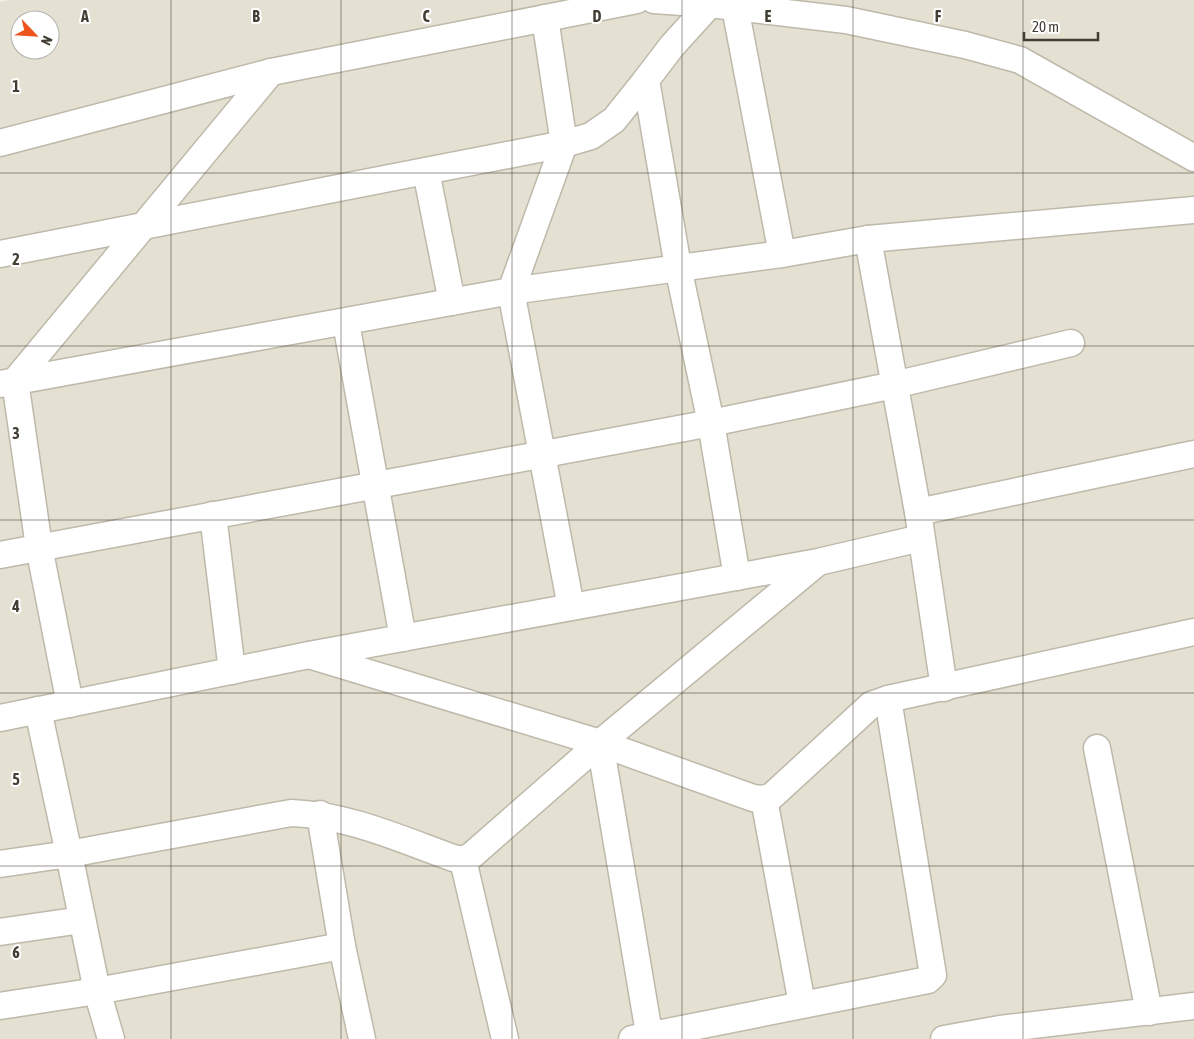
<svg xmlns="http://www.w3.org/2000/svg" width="1194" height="1039" viewBox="0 0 1194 1039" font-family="'Asap Condensed',sans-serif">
<rect width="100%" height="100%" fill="#f1eee4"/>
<path fill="#e4e1d2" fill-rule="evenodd" d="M10,0H1194V1039H0V2ZM20,20H50V50H20Z"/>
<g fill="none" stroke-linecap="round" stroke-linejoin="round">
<defs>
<g id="minor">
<path d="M654,0L710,4L846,20L965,45L1020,60L1194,158"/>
<path d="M735,7L782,254"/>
<path d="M545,18L564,144L591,136L614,120L646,80L678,267L711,423L737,577"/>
<path d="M646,80L672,46L710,4"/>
<path d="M0,143L271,72L637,0"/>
<path d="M426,171L452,302"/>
<path d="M868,239L1194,210"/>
<path d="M0,254L564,144L511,291L571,607"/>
<path d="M346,323L403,638"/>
<path d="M0,384L511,291L782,254L868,239L918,512L944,688"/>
<path d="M918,512L1194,454"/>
<path d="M213,515L232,671"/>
<path d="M0,555L711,423L894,385L1071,343"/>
<path d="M309,655L600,743L753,798L764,799L772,796L871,705L888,699L1194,632"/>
<path d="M70,704L39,547L15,381L271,72"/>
<path d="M38,710L69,854L291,813C348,815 400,839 453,858L463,860L471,856L600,743"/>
<path d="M0,718L309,655L818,562L921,538"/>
<path d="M1097,748L1149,1012"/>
<path d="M764,799L802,1004"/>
<path d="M320,814L342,946L362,1039"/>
<path d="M463,860L505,1039"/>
<path d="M0,864L69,854L97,991L111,1039"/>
<path d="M0,932L82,920"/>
<path d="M0,1006L97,991L342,946"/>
<path d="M632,1039L928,980L933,975L888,699"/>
<path d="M650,1039L600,743L817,563"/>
<path d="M944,1039L1000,1029L1194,1006"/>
</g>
</defs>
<use href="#minor" stroke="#beb9aa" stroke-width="29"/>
<use href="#minor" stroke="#fff" stroke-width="26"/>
</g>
<path fill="none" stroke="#423e34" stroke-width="1" stroke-opacity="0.55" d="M171,0V1039M341,0V1039M512,0V1039M682,0V1039M853,0V1039M1023,0V1039M0,173H1194M0,346H1194M0,520H1194M0,693H1194M0,866H1194"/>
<g font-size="16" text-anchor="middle" font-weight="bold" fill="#423e34" stroke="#fff" stroke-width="4" stroke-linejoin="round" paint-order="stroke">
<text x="85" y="22">A</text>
<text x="256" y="22">B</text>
<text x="426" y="22">C</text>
<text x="597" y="22">D</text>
<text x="768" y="22">E</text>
<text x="938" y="22">F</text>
<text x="16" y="92">1</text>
<text x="16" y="265">2</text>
<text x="16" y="439">3</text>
<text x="16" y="612">4</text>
<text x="16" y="785">5</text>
<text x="16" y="958">6</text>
</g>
<g transform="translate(35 35) rotate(115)"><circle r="24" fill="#ffffff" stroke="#b3b2ae"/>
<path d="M0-4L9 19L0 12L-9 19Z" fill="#ed541e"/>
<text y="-8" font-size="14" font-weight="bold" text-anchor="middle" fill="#423e34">N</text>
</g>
<path d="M1024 32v8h74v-8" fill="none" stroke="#423e34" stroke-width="2.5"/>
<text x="1032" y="32" font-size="15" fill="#423e34" stroke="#ffffff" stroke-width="4" paint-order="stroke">20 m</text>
</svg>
